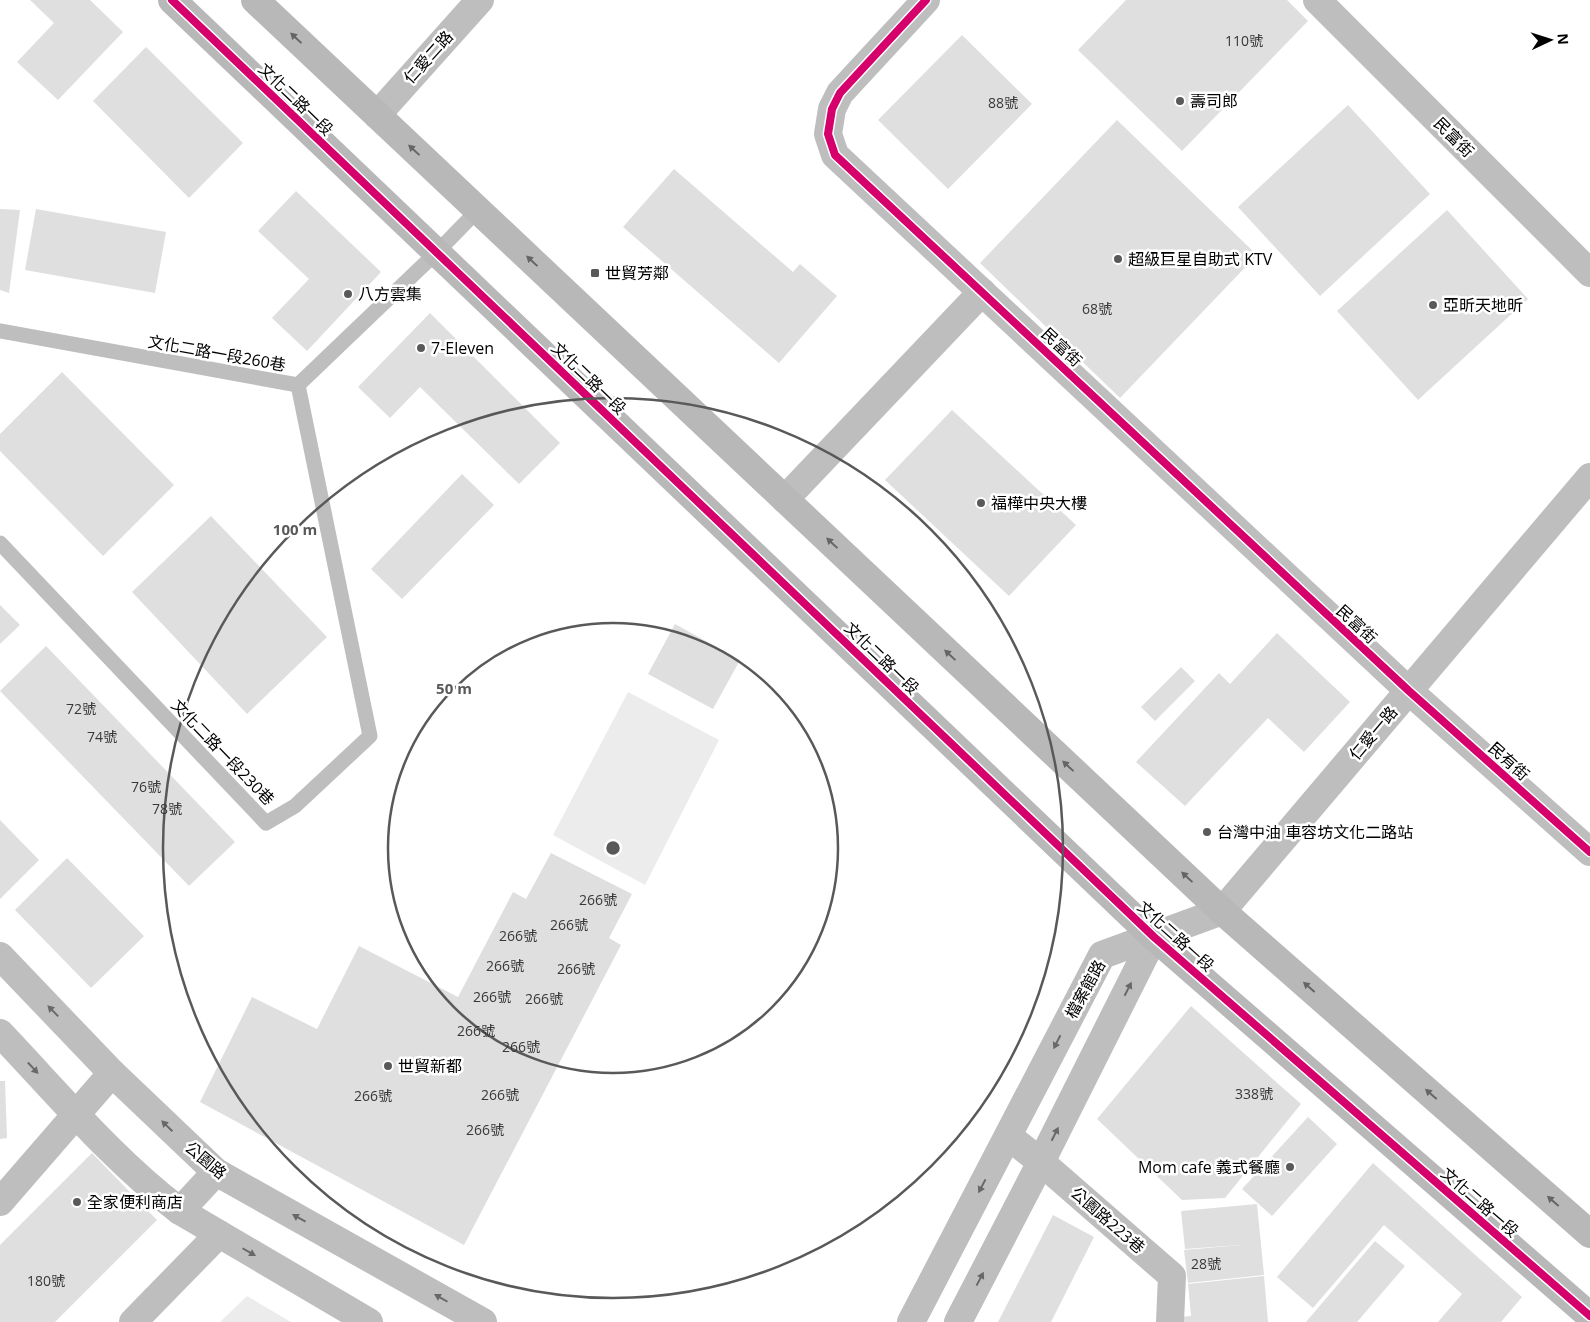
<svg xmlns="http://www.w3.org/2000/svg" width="1590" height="1322" viewBox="0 0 1590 1322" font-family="'Open Sans','Noto Sans TC',sans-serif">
<rect width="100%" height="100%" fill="#fff"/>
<g fill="#ececec">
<path d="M628,692L719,740L645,885L553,835Z"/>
<path d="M247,1296L291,1322H220Z"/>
</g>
<g fill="#dfdfdf">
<path d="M30,0H90L123,32L58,100L17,62L54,23Z"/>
<path d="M1126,0H1287L1308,21L1182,151L1078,50Z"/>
<path d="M962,35L1032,104L948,189L878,120Z"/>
<path d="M146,47L243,143L189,198L93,101Z"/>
<path d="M1348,105L1430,194L1320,296L1238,207Z"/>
<path d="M1117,120L1257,255L1120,398L980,263Z"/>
<path d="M674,169L793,272L800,264L837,296L779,363L623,227Z"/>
<path d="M296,191L381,272L307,351L272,318L309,279L258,231Z"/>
<path d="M0,209L20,210L9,293L0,290Z"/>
<path d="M36,209L166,232L155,293L25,270Z"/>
<path d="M1447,210L1528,299L1418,400L1337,311Z"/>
<path d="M430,313L560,443L519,484L420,387L390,418L358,387Z"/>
<path d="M62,372L174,485L103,556L0,451V434Z"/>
<path d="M952,410L1076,525L1009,596L885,480Z"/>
<path d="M462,474L494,505L402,599L371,569Z"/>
<path d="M211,516L327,637L247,714L132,592Z"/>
<path d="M0,605L20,625L0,644Z"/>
<path d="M675,624L740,660L713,709L648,674Z"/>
<path d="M1277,633L1350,702L1304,752L1268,718L1185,806L1136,762L1219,673L1230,684Z"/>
<path d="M46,646L235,842L189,886L0,691Z"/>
<path d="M1181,667L1195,681L1155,721L1141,707Z"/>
<path d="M0,820L39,860L0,899Z"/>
<path d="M551,853L632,894L609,938L621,945L464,1245L200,1102L252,997L317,1029L359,946L458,997L513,892L526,899Z"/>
<path d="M67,858L144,936L91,988L15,910Z"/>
<path d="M1191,1006L1301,1104L1225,1198L1182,1200L1097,1119Z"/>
<path d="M0,1081H5L7,1138L0,1139Z"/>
<path d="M1308,1117L1337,1144L1272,1216L1242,1189Z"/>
<path d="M92,1153L157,1220L55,1322H0V1245Z"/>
<path d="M1373,1163L1522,1297L1501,1322H1438L1462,1294L1384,1225L1313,1308L1277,1277Z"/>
<path d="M1257,1204L1264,1275L1188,1283L1184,1250L1241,1245L1185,1249L1181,1211Z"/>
<path d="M1053,1215L1094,1237L1051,1322H998Z"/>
<path d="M1375,1241L1405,1266L1357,1322H1306Z"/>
<path d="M1264,1276L1268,1322H1180V1317L1191,1316L1188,1284Z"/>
</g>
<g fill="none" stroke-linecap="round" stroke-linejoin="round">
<g stroke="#bebebe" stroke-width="15">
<path d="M0,331L298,385"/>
<path d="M298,385L437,252L478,210"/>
<path d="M0,543L266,823L295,806L370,736L298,385"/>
</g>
<g stroke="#bebebe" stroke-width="28">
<path d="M926,0L840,93L832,109L828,134L835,155L1409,691L1590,852"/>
<path d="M1317,0L1590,273"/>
<path d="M377,115L480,0"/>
<path d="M785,499L982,292"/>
<path d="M0,956L112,1073L216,1172L483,1322"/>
<path d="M0,1033C58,1094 113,1160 180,1211L369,1322"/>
<path d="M1008,1136L1041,1162L1172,1276L1170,1322"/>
<path d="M0,1202L112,1073"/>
<path d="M180,1211L216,1172"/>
<path d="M133,1322L219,1234"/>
<path d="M911,1322L1102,955L1222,911L1590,477"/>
<path d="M958,1322L1041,1162L1154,937"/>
</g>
<g stroke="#b8b8b8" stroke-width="28">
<path d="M172,0L1154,937L1590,1316"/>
<path d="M255,0L1222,911L1590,1234"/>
</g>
<defs>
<g id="cycleway">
<path d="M172,0L1154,937L1590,1316"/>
<path d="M926,0L840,93L832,109L828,134L835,155L1409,691L1590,852"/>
</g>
</defs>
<use href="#cycleway" stroke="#fff" stroke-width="11"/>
<use href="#cycleway" stroke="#d6006c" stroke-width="8"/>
</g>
<defs><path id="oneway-solid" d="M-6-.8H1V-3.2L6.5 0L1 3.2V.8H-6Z" transform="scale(1.25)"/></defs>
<g fill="#656565">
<use href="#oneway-solid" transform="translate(296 38) rotate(-137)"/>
<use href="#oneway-solid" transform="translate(414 150) rotate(-137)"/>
<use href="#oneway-solid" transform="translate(532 261) rotate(-137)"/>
<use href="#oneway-solid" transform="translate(832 543) rotate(-137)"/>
<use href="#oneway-solid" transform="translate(950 655) rotate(-137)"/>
<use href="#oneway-solid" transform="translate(1068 766) rotate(-137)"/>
<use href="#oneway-solid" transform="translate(1187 877) rotate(-137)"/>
<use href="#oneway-solid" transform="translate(1309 987) rotate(-139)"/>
<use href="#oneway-solid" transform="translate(1431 1094) rotate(-139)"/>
<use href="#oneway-solid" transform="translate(1553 1201) rotate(-139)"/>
</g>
<g fill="#686868">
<use href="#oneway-solid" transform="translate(1128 989) rotate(-63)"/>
<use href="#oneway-solid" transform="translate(53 1011) rotate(-134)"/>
<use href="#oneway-solid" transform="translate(1057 1042) rotate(117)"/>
<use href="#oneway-solid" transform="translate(33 1068) rotate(47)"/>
<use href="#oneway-solid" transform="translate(167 1126) rotate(-136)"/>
<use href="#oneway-solid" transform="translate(1055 1134) rotate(-63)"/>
<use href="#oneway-solid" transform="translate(982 1186) rotate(118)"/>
<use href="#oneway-solid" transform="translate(299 1218) rotate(-151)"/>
<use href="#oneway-solid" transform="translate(249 1252) rotate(30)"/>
<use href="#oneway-solid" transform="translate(980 1279) rotate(-62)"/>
<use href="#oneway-solid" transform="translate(441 1298) rotate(-150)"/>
</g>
<g fill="none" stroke="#595959" stroke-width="2.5">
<circle cx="613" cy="848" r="225"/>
<circle cx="613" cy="848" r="450"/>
</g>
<g fill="#595959" stroke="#fff" stroke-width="2">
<circle cx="1180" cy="101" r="5"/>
<circle cx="1118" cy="259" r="5"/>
<rect x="590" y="268" width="10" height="10" rx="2.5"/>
<circle cx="348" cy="294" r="5"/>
<circle cx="1433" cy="305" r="5"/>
<circle cx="421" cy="348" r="5"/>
<circle cx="981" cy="503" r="5"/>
<circle cx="1207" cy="832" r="5"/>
<circle cx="388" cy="1066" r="5"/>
<circle cx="1290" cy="1167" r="5"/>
<circle cx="77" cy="1202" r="5"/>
</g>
<g text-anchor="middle" stroke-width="5" stroke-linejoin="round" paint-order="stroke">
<g font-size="14" fill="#383838">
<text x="1244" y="46">110號</text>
<text x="1003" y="108">88號</text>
<text x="1097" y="314">68號</text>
<text x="81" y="714">72號</text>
<text x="102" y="742">74號</text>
<text x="146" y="792">76號</text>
<text x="167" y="814">78號</text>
<text x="598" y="905">266號</text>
<text x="569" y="930">266號</text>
<text x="518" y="941">266號</text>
<text x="505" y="971">266號</text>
<text x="576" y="974">266號</text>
<text x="492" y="1002">266號</text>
<text x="544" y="1004">266號</text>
<text x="476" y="1036">266號</text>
<text x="521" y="1052">266號</text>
<text x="1254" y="1099">338號</text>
<text x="500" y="1100">266號</text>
<text x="373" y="1101">266號</text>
<text x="485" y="1135">266號</text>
<text x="1206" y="1269">28號</text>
<text x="46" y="1286">180號</text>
</g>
<g font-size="16" fill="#000" stroke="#fff">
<text transform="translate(428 57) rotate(-48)" y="6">仁愛二路</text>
<text transform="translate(296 99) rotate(44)" y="6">文化二路一段</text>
<text transform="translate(1454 137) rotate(45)" y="6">民富街</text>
<text transform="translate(1062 347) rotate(43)" y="6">民富街</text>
<text transform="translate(217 353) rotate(10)" y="6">文化二路一段260巷</text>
<text transform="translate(589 378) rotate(44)" y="6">文化二路一段</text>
<text transform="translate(1357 624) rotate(43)" y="6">民富街</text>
<text transform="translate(882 658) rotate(44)" y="6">文化二路一段</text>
<text transform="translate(1373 733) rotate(-50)" y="6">仁愛一路</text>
<text transform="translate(223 752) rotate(46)" y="6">文化二路一段230巷</text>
<text transform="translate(1509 761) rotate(42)" y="6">民有街</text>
<text transform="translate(1176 936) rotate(42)" y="6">文化二路一段</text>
<text transform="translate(1085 989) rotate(-61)" y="6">檔案館路</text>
<text transform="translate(206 1160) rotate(40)" y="6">公園路</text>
<text transform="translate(1480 1202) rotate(41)" y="6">文化二路一段</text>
<text transform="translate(1108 1220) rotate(41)" y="6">公園路223巷</text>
</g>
<g font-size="16" fill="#000" stroke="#fff" text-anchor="start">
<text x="1190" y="107">壽司郎</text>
<text x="1128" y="265">超級巨星自助式 KTV</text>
<text x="605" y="279">世貿芳鄰</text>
<text x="358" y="300">八方雲集</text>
<text x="1443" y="311">亞昕天地昕</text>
<text x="431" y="354">7-Eleven</text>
<text x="991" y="509">福樺中央大樓</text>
<text x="1217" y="838">台灣中油 車容坊文化二路站</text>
<text x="398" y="1072">世貿新都</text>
<text x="1280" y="1173" text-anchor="end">Mom cafe 義式餐廳</text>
<text x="87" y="1208">全家便利商店</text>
</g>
</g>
<circle cx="613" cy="848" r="8" fill="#595959" stroke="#fff" stroke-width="2.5"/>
<g font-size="15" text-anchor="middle" font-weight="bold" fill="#595959" stroke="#fff" stroke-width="5" stroke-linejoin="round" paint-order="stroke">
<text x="295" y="535">100 m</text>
<text x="454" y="694">50 m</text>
</g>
<g transform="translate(1550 40) rotate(86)" stroke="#ffffff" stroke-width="4" paint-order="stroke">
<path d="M0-4L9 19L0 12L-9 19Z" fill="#000000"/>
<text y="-8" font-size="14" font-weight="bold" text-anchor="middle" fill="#000000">N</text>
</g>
</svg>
